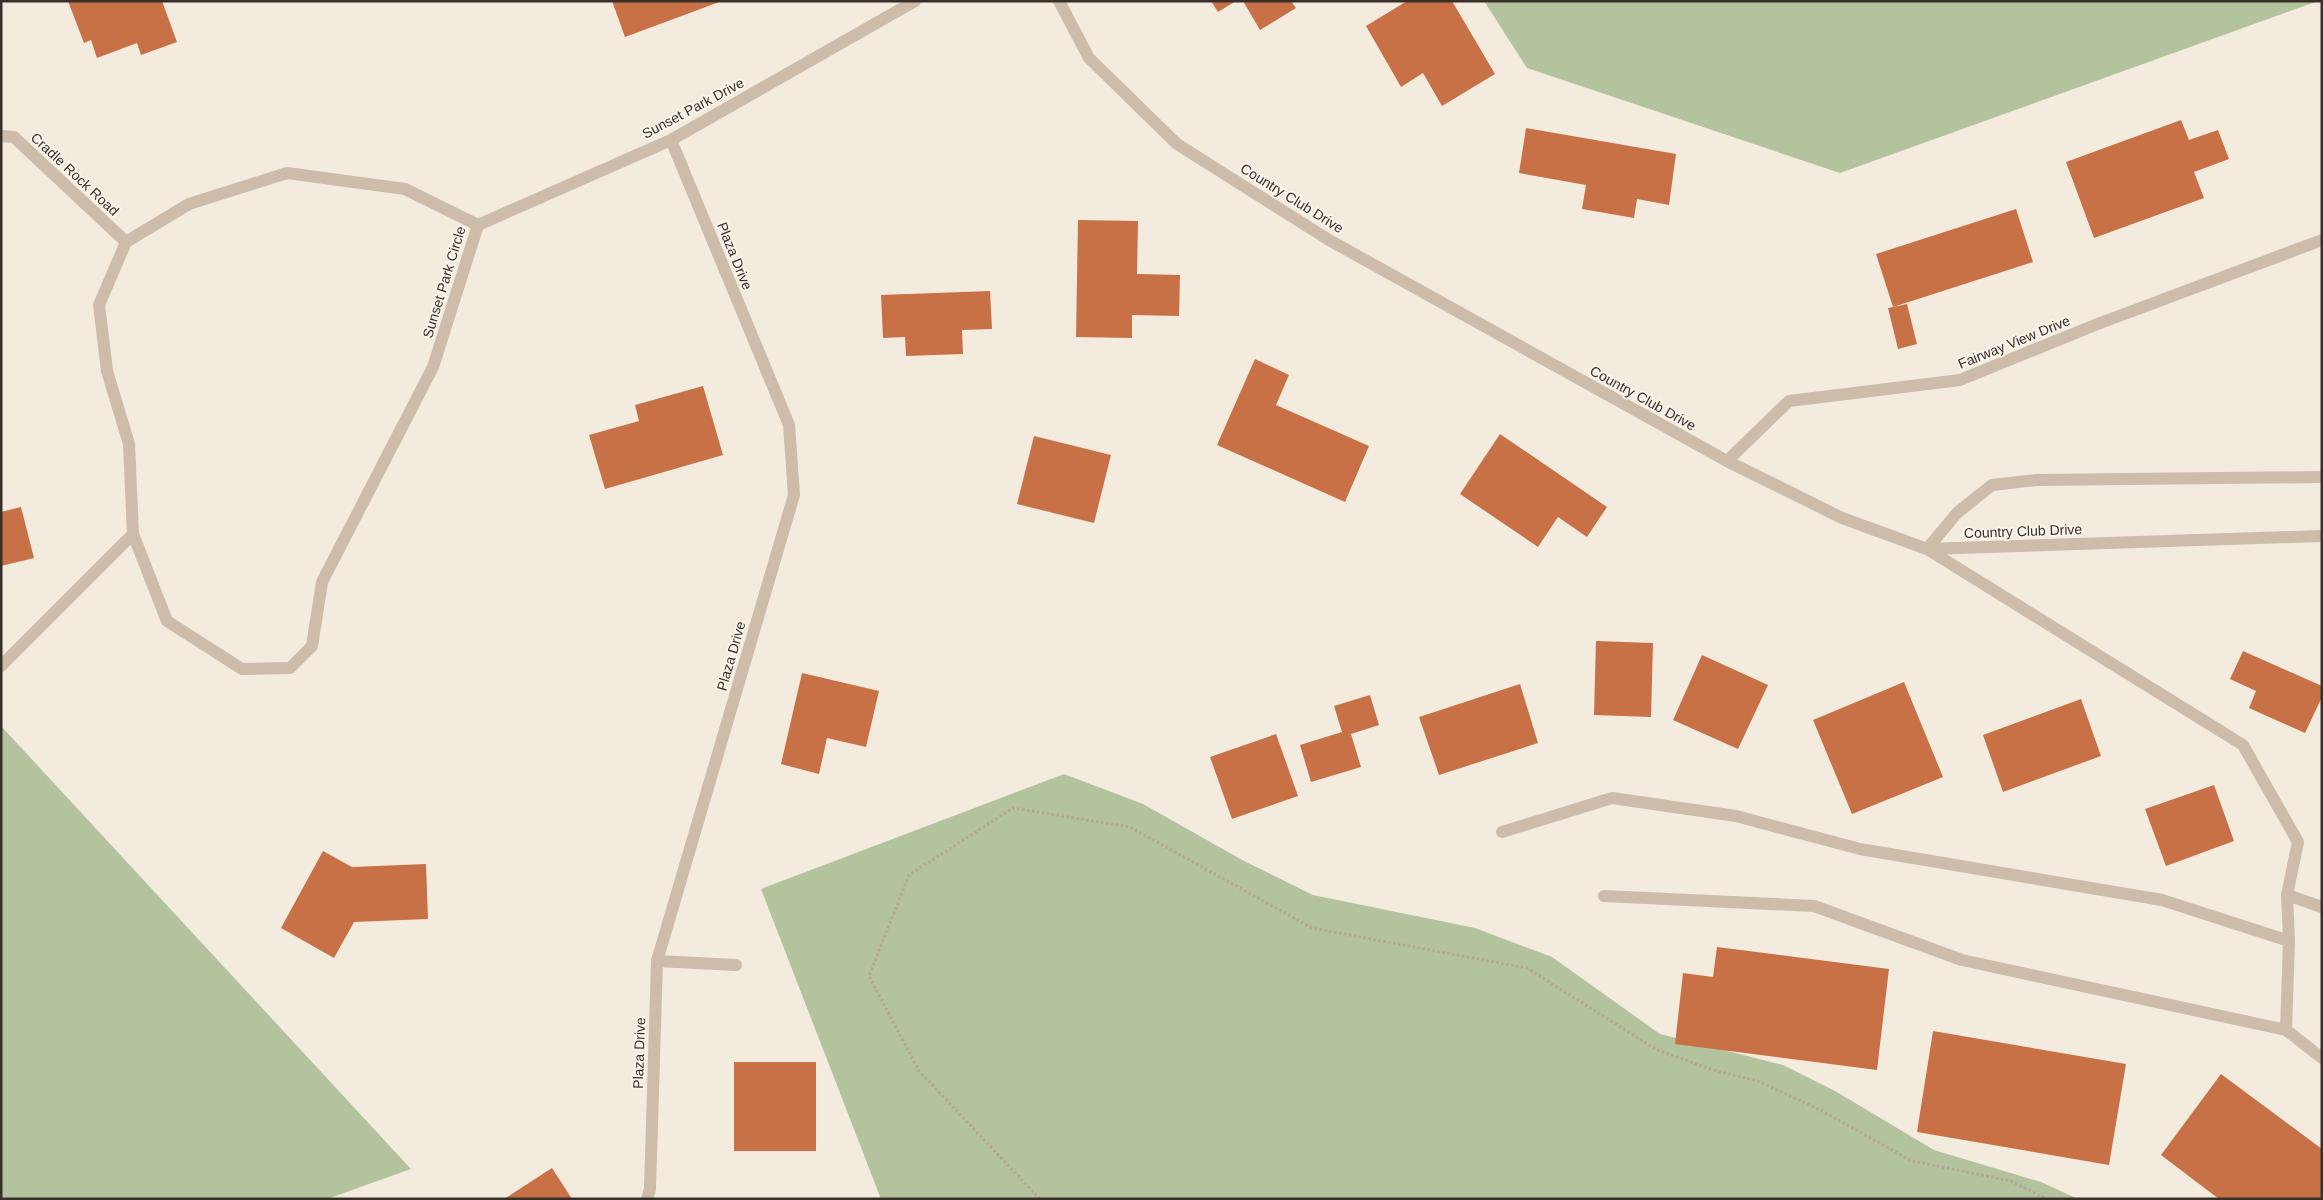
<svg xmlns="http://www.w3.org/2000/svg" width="2323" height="1200" viewBox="0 0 2323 1200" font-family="Helvetica,sans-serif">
<rect width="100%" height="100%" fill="#f3ebde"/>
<g fill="#b3c39d">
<path d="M1484,1H2318L1840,173L1527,68Z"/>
<path d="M1,726L411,1169L327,1199H1Z"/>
<path d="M1064,774L1143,804L1244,861L1313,895L1475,928L1552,957L1660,1034L1783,1065L1835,1091L1934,1150L2041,1182L2078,1199H881L761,889Z"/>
</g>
<g fill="#c87147">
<path d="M68,1H162L177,42L141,55L137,43L97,58L91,40L84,43Z"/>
<path d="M612,1H722L625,37Z"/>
<path d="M1211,1H1236L1218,12Z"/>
<path d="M1243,1H1291L1296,8L1260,30Z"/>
<path d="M1407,1H1452L1495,74L1442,106L1423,73L1401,87L1366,26Z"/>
<path d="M2181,120L2189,140L2218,130L2229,159L2194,172L2204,198L2094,238L2066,162Z"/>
<path d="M1526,128L1676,154L1669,205L1637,199L1634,218L1582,209L1586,185L1519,173Z"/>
<path d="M2016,209L2033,262L1893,307L1876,254Z"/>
<path d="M1078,220L1138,221L1137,274L1180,275L1179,316L1132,315V338L1076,337Z"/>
<path d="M990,291L992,329L962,330L963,354L906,356L905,337L883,338L881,295Z"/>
<path d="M1907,304L1917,344L1898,349L1888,308Z"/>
<path d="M1255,359L1289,375L1276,405L1369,446L1345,502L1217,445Z"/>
<path d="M703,386L723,455L605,489L589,435L639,421L635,405Z"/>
<path d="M1500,434L1607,507L1587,537L1558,517L1538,547L1460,494Z"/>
<path d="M1034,436L1111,455L1094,523L1017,504Z"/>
<path d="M21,507L34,558L1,566V512Z"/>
<path d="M1596,641L1653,643L1651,717L1594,715Z"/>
<path d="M2243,651L2322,686V697L2305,733L2249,708L2256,691L2230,679Z"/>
<path d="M1702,655L1768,685L1738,749L1673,720Z"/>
<path d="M802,673L879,691L866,747L827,738L819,774L781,764Z"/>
<path d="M1904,682L1943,777L1852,814L1813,720Z"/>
<path d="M1520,684L1538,743L1439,775L1419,717Z"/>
<path d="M1370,695L1379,725L1351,734L1361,767L1311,782L1300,745L1342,732L1334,706Z"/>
<path d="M2081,699L2101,756L2003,792L1983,735Z"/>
<path d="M1276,734L1298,796L1232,819L1210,757Z"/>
<path d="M2214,785L2234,841L2166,866L2145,809Z"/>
<path d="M323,851L352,867L426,864L428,919L354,922L334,958L281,928Z"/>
<path d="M1717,947L1889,969L1877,1070L1675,1044L1683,973L1713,977Z"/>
<path d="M1933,1031L2126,1064L2109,1165L1917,1132Z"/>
<rect x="734" y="1062" width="82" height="89"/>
<path d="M2221,1074L2322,1149V1199H2219L2161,1155Z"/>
<path d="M552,1168L572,1199H504Z"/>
</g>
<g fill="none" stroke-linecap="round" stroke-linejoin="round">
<path stroke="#b7a693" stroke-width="3" stroke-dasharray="2.5 2.5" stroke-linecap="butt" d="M1040,1199L919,1071L869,976L909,875L1013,808L1130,827L1312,928L1527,968L1657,1050L1713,1070L1758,1081L1820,1110L1912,1161L2011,1181L2046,1199"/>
<g stroke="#ccbca9" stroke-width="12">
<path d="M1927,549L1957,513L1992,485L2036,480L2322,477"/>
<path d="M1604,896L1814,906L1962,960L2286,1030L2322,1058"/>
<path d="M2286,1030L2289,941L2287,895L2322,907"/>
</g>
<g stroke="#ccbca9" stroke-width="12">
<path d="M1059,1L1089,58L1177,144L1329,240L1727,461L1842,518L1927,549L2322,536"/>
<path d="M1,136L14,137L126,242"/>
<path d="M287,173L405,189L478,225L433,367L322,582L312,646L290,668L242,669L167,621L133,534L129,444L107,371L99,305L126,242L189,204Z"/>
<path d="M478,225L671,140L915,1"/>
<path d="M1727,461L1789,401L1960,380L2095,325L2322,240"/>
<path d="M1927,549L2243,745L2298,842L2287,895"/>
<path d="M1,666L133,534"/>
<path d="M1502,832L1612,798L1736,816L1860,849L2162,900L2289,941"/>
<path d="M657,961L736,965"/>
<path d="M647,1199L650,1189L657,961L794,495L789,425L671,140"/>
</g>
</g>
<g text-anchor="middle" stroke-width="4" stroke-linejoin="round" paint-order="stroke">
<g font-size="14" fill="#392f29" stroke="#faf4ea">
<text transform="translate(693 108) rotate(-28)" y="5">Sunset Park Drive</text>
<text transform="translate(75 174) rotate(43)" y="5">Cradle Rock Road</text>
<text transform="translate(1292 198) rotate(32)" y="5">Country Club Drive</text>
<text transform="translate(735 256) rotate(68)" y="5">Plaza Drive</text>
<text transform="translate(444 282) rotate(-73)" y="5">Sunset Park Circle</text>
<text transform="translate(2014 342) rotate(-22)" y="5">Fairway View Drive</text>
<text transform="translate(1643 398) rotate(29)" y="5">Country Club Drive</text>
<text transform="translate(2023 531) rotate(-2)" y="5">Country Club Drive</text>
<text transform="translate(731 656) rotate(-74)" y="5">Plaza Drive</text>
<text transform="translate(639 1053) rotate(-88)" y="5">Plaza Drive</text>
</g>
</g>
<rect width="2323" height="1200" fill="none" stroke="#392f29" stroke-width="5"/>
</svg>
